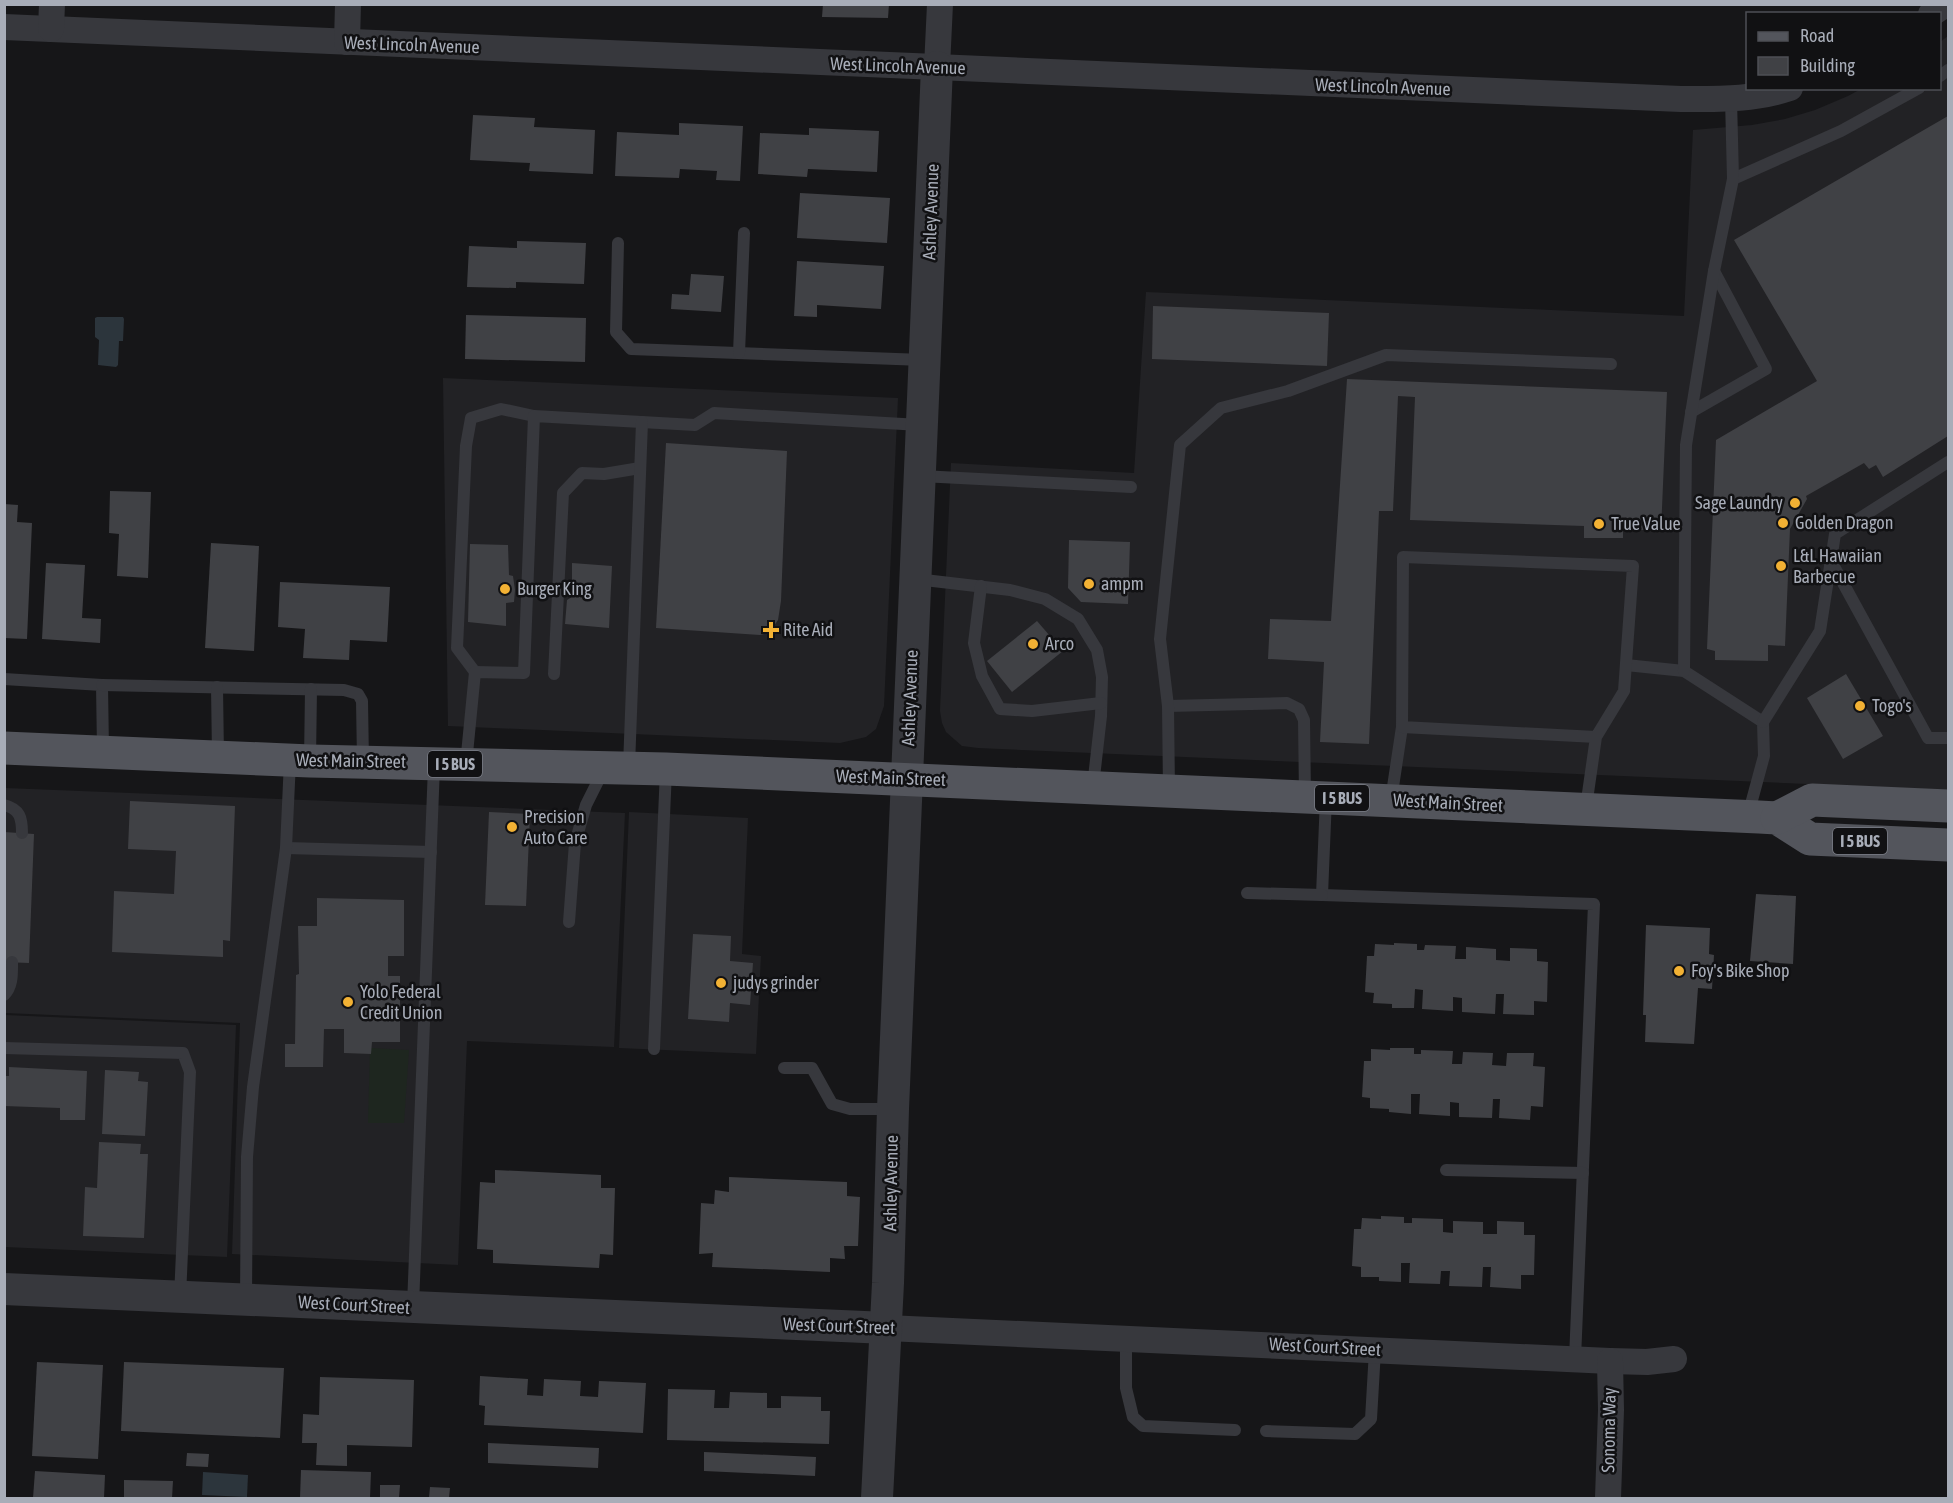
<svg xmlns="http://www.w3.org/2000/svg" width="1953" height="1503" viewBox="0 0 1953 1503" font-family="'Asap Condensed',sans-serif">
<rect width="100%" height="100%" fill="#161618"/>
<g fill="#222225">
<path d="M1948,36V790L978,748L962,746L946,732L942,723L940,711L951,463L1134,473L1146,292L1684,316L1693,130L1752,125L1785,119L1815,110L1848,96L1861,89L1940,88V42Z"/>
<path d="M443,378L898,398L884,706L876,729L866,737L840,743L448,726Z"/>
<path d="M5,788L625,813L614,1047L467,1041L458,1265L232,1254L240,1023L5,1013Z"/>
<path d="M629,812L748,818L742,954L761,956L756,1054L619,1048Z"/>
<path d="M5,1015L236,1025L227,1257L5,1247Z"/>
</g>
<path fill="#1e261f" d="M370,1048L409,1050L404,1123H368Z"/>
<g fill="#2c353c">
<path d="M97,317H123L124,319L123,341H119L118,365L116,367L98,365L99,340L95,337V318Z"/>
<path d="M203,1472L248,1475L247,1497L202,1495Z"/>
</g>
<g fill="#404145">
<path d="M823,4H889L888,18L822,17Z"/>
<path d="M473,115L535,118L534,127L595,130L593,174L529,171L530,163L470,160Z"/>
<path d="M1948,116V436L1883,477L1876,465L1869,469L1864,463L1806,496L1807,499L1790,529L1785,646L1768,645V661L1715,660V651L1707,649L1716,440L1817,381L1734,240Z"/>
<path d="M679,123L743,126L740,181L716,180L717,171L680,169L679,178L615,176L617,132L679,135Z"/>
<path d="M809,128L879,131L877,172L808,169L807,177L758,174L760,133L809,135Z"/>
<path d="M800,193L890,198L887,243L797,238Z"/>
<path d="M517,241L586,243L584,284L516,282V288L467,287L469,246L517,248Z"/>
<path d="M797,261L884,266L881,309L817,305V317L794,316Z"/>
<path d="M691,274L724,276L721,312L671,309L672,294L689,295Z"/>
<path d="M1153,306L1329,313L1327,366L1152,359Z"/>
<path d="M466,315L586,318L585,362L465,359Z"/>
<path d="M1347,379L1667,392L1661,531L1623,529V538H1584V526L1410,520L1415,397L1398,396L1393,511H1379L1369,744L1320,742L1324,662L1268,659L1270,619L1331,621Z"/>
<path d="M666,443L787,451L781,601L778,620L769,633L760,635L656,628Z"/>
<path d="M110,491L151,492L148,578L117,576L119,534L109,533Z"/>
<path d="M4,504L18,505L17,522L32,523L27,639L4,638Z"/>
<path d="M1069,540L1130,542L1128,604L1081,602L1068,588Z"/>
<path d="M211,543L259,546L254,651L205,648Z"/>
<path d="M470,544L508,545L509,575L513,576L515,590L514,602L506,603V626L468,622Z"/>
<path d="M46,563L85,565L82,618L101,619L100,643L42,639Z"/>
<path d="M572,563L612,566L609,628L565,624L567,600L572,597Z"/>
<path d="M280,582L390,587L387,642L350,640L349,660L303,658L305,629L278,627Z"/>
<path d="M1037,621L1063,651L1012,692L987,661Z"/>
<path d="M1846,674L1883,736L1843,759L1807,698Z"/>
<path d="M130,801L235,806L230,941L223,940V957L112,952L114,891L174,894L176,851L128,849Z"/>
<path d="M489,812L530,814L526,906L485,905Z"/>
<path d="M4,832L34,834L29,963L4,962Z"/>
<path d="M1756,894L1796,896L1793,964L1750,961Z"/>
<path d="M317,898L404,900V956H388V976H400V1042H372L371,1054L344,1053V1029H324L323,1067H285V1044H295L296,975L299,974L298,926H317Z"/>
<path d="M1646,925L1710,928L1709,954L1714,955L1712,989L1698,988L1694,1044L1645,1042L1646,1015H1643Z"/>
<path d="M693,934L731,936L730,961L753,963L750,1005L730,1003L729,1022L688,1019Z"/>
<path d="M1394,943L1417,944V950H1424L1425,945L1456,946L1455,959H1466V947L1496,949V960L1510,961V948L1537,949V961L1548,962L1547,1002L1534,1001V1015L1503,1014L1504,994H1496L1495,1014L1462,1012V998L1453,997V1011L1422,1009L1423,990L1415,989L1414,1008H1392V1004L1373,1003L1374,993L1365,992L1367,956H1374L1375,944L1394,945Z"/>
<path d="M1390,1048H1414V1054H1421V1050L1453,1051L1452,1064H1462L1463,1052L1493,1053L1492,1065L1506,1066L1507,1053H1534L1533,1066L1545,1067L1543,1107L1531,1106L1530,1120L1499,1118L1500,1099H1493L1492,1118L1459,1117V1103L1450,1102V1116L1419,1114L1420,1094H1411V1114L1389,1112V1109L1370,1108V1098L1362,1097L1364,1061H1371V1049L1390,1050Z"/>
<path d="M9,1067L87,1071L85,1120H60V1108L4,1106V1076H9Z"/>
<path d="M105,1070L139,1072L138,1081L148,1082L145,1136L102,1134Z"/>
<path d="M99,1142L141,1144L140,1154H148L144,1238L83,1236L85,1187L97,1188Z"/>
<path d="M495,1170L601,1175V1188H615L613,1255L600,1254L599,1268L493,1263V1250L477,1249L480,1182L495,1183Z"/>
<path d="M729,1177L847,1182V1196L860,1197L858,1246H844L845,1259L830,1258V1272L712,1267L713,1253L699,1254L701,1203L714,1204L715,1190L729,1192Z"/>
<path d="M1381,1216L1404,1217V1223H1412V1218L1443,1219V1232L1453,1233V1221L1483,1222V1234H1497V1221L1524,1222V1235H1535L1534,1275H1521V1289L1490,1287L1491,1267H1483L1482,1287L1449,1286L1450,1271H1441L1440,1284L1409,1283L1410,1263H1401V1282L1379,1281V1277H1361V1267L1352,1266L1354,1229H1361L1362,1218L1381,1219Z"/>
<path d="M37,1362L103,1365L98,1459L32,1456Z"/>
<path d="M124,1362L284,1368L280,1438L121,1431Z"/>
<path d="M480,1376L528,1379L527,1395L543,1396L544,1379L581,1381L580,1396L598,1397L599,1381L646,1383L643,1433L484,1425L485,1406L479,1405Z"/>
<path d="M320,1377L414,1380L412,1447L347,1445V1466L316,1465L317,1443H302L303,1414L319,1415Z"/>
<path d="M668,1389L715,1390L714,1408H729L730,1392L767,1393V1408H781V1396L821,1397V1411H830L829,1444L667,1440Z"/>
<path d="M488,1443L599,1448L598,1468L488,1463Z"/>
<path d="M704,1452L816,1457L815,1476L704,1471Z"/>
<path d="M187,1453L209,1454L208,1467L186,1466Z"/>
<path d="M301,1470L371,1472L370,1498H300Z"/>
<path d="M35,1471L105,1475L104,1498H33Z"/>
<path d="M124,1480L173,1481L172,1498H124Z"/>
<path d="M380,1485H400L399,1498H380Z"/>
<path d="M430,1487L450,1488L449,1498H429Z"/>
</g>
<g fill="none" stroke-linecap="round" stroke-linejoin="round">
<g stroke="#37383d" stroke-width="12">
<path d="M1940,76L1948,70"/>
<path d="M1733,179L1841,131L1919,88"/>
<path d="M618,243L616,332L631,349L923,360"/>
<path d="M739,353L744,233"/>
<path d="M1691,412L1766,369L1714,271"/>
<path d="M921,476L1131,487"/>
<path d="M1831,561L1928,738H1948"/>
<path d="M916,579L1010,590L1045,599L1078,619L1097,650L1102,677L1101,716L1093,786"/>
<path d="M981,586L974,643L982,676L1000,709L1032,711L1101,703"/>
<path d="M1626,665L1684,671L1763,722L1764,756L1748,815"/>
<path d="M1684,671L1686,445L1714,271L1733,179L1731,99"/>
<path d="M475,672L457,648L466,446L471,418L501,409L534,416"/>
<path d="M554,674L563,493L582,473L604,474L640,468"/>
<path d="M4,679L102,685L103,750"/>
<path d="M102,685L344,690L358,694L362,701L363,761"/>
<path d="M217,687L218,756"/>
<path d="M1168,706L1287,703L1299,709L1304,720L1305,796"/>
<path d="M1763,722L1820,631L1835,534L1948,462"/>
<path d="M310,760L311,689"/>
<path d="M466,764L475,672L524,673L534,416L695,425L714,413L920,425"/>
<path d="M629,766L642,422"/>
<path d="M1169,790L1168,706L1160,639L1180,445L1221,408L1288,391L1386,355L1611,364"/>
<path d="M1326,798L1322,895L1594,904L1575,1359"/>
<path d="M1391,800L1402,727"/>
<path d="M4,805C20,809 22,818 22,833"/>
<path d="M1586,807L1596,737L1624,691L1633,566L1403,557L1402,727L1596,737"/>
<path d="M286,848L431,852"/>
<path d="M1247,893L1322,895"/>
<path d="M569,922L575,843L586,805L603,771"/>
<path d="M4,995C13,986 12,973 12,962"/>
<path d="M4,1048L183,1053L190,1072L180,1297"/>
<path d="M654,1049L666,770"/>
<path d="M784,1068H812L832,1104L850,1109H892"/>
<path d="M1446,1170L1583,1173"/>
<path d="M246,1299L247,1157L253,1087L286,848L290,761"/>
<path d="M413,1306L434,766"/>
<path d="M1126,1338V1388L1133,1417L1143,1426L1235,1430"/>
<path d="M1266,1431L1355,1434L1371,1419L1375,1350"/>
</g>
<g stroke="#37383d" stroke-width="26">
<path d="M1931,14L1946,4"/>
<path d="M4,27L1681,99C1718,99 1754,100 1790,88"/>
<path d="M51,29L52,4"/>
<path d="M347,42L348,4"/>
<path d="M937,67L940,4"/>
<path d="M887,1328L1610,1361L1647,1362L1674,1359"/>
<path d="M1608,1498L1611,1410L1610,1361"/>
</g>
<g stroke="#37383d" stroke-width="32">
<path d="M4,1289L887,1328"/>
<path d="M877,1498L888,1283L893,1109L937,67"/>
</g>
<g stroke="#53555c" stroke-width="33">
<path d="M4,748L310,761L666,769L1759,817L1777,818L1810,839L1948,845"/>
<path d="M1777,818L1812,800L1948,806"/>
</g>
</g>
<g fill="#f2b134" stroke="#111113" stroke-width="2">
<circle cx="1795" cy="503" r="6"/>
<circle cx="1783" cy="523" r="6"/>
<circle cx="1599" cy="524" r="6"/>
<circle cx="1781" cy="566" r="6"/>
<circle cx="1089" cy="584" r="6"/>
<circle cx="505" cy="589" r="6"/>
<path d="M768 621h6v6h6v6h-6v6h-6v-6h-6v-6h6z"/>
<circle cx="1033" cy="644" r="6"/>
<circle cx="1860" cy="706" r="6"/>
<circle cx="512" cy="827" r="6"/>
<circle cx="1679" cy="971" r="6"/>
<circle cx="721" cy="983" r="6"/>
<circle cx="348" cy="1002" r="6"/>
</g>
<g text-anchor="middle" stroke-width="5" stroke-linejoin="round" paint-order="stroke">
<g fill="#111113" stroke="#7b7e86" stroke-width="1.5">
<rect x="428" y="751" width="54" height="26" rx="4.5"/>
<rect x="1315" y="785" width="54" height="26" rx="4.5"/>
<rect x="1833" y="828" width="54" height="26" rx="4.5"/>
</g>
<g font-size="16" font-weight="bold" fill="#a8adb8">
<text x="455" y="770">I 5 BUS</text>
<text x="1342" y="804">I 5 BUS</text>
<text x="1860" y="847">I 5 BUS</text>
</g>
<g font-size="18" fill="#a8adb8" stroke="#111113">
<text transform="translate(412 45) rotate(2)" y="6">West Lincoln Avenue</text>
<text transform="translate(898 66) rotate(2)" y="6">West Lincoln Avenue</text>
<text transform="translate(1383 87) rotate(2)" y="6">West Lincoln Avenue</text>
<text transform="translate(931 212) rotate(-88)" y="6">Ashley Avenue</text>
<text transform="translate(910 698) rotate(-88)" y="6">Ashley Avenue</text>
<text transform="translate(351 761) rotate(1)" y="6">West Main Street</text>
<text transform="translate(891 778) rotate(2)" y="6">West Main Street</text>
<text transform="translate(1448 803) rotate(3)" y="6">West Main Street</text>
<text transform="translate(891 1183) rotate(-89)" y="6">Ashley Avenue</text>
<text transform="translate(354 1305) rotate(3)" y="6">West Court Street</text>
<text transform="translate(839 1326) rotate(2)" y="6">West Court Street</text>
<text transform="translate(1325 1347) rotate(3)" y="6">West Court Street</text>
<text transform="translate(1609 1430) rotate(-89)" y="6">Sonoma Way</text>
</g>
<g font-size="18" fill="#a8adb8" stroke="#111113" text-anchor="start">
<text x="1783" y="509" text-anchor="end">Sage Laundry</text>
<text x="1795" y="529">Golden Dragon</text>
<text x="1611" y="530">True Value</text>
<text x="1793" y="562">L&amp;L Hawaiian<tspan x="1793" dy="21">Barbecue</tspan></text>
<text x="1101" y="590">ampm</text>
<text x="517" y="595">Burger King</text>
<text x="783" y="636">Rite Aid</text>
<text x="1045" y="650">Arco</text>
<text x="1872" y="712">Togo's</text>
<text x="524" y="823">Precision<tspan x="524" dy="21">Auto Care</tspan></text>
<text x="1691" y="977">Foy's Bike Shop</text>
<text x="733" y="989">judys grinder</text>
<text x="360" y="998">Yolo Federal<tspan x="360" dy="21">Credit Union</tspan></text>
</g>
</g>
<rect width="1953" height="1503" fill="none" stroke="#a8adb8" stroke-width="12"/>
<rect x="1746" y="12" width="195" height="78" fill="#111113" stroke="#4d4f55" stroke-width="1.5"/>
<rect x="1758" y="32" width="30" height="9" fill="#53555c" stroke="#4d4f55" stroke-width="1.5"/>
<text x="1800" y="42" font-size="18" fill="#a8adb8">Road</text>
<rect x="1758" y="57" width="30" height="18" fill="#404145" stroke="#4d4f55" stroke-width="1.5"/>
<text x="1800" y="72" font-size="18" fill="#a8adb8">Building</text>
</svg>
